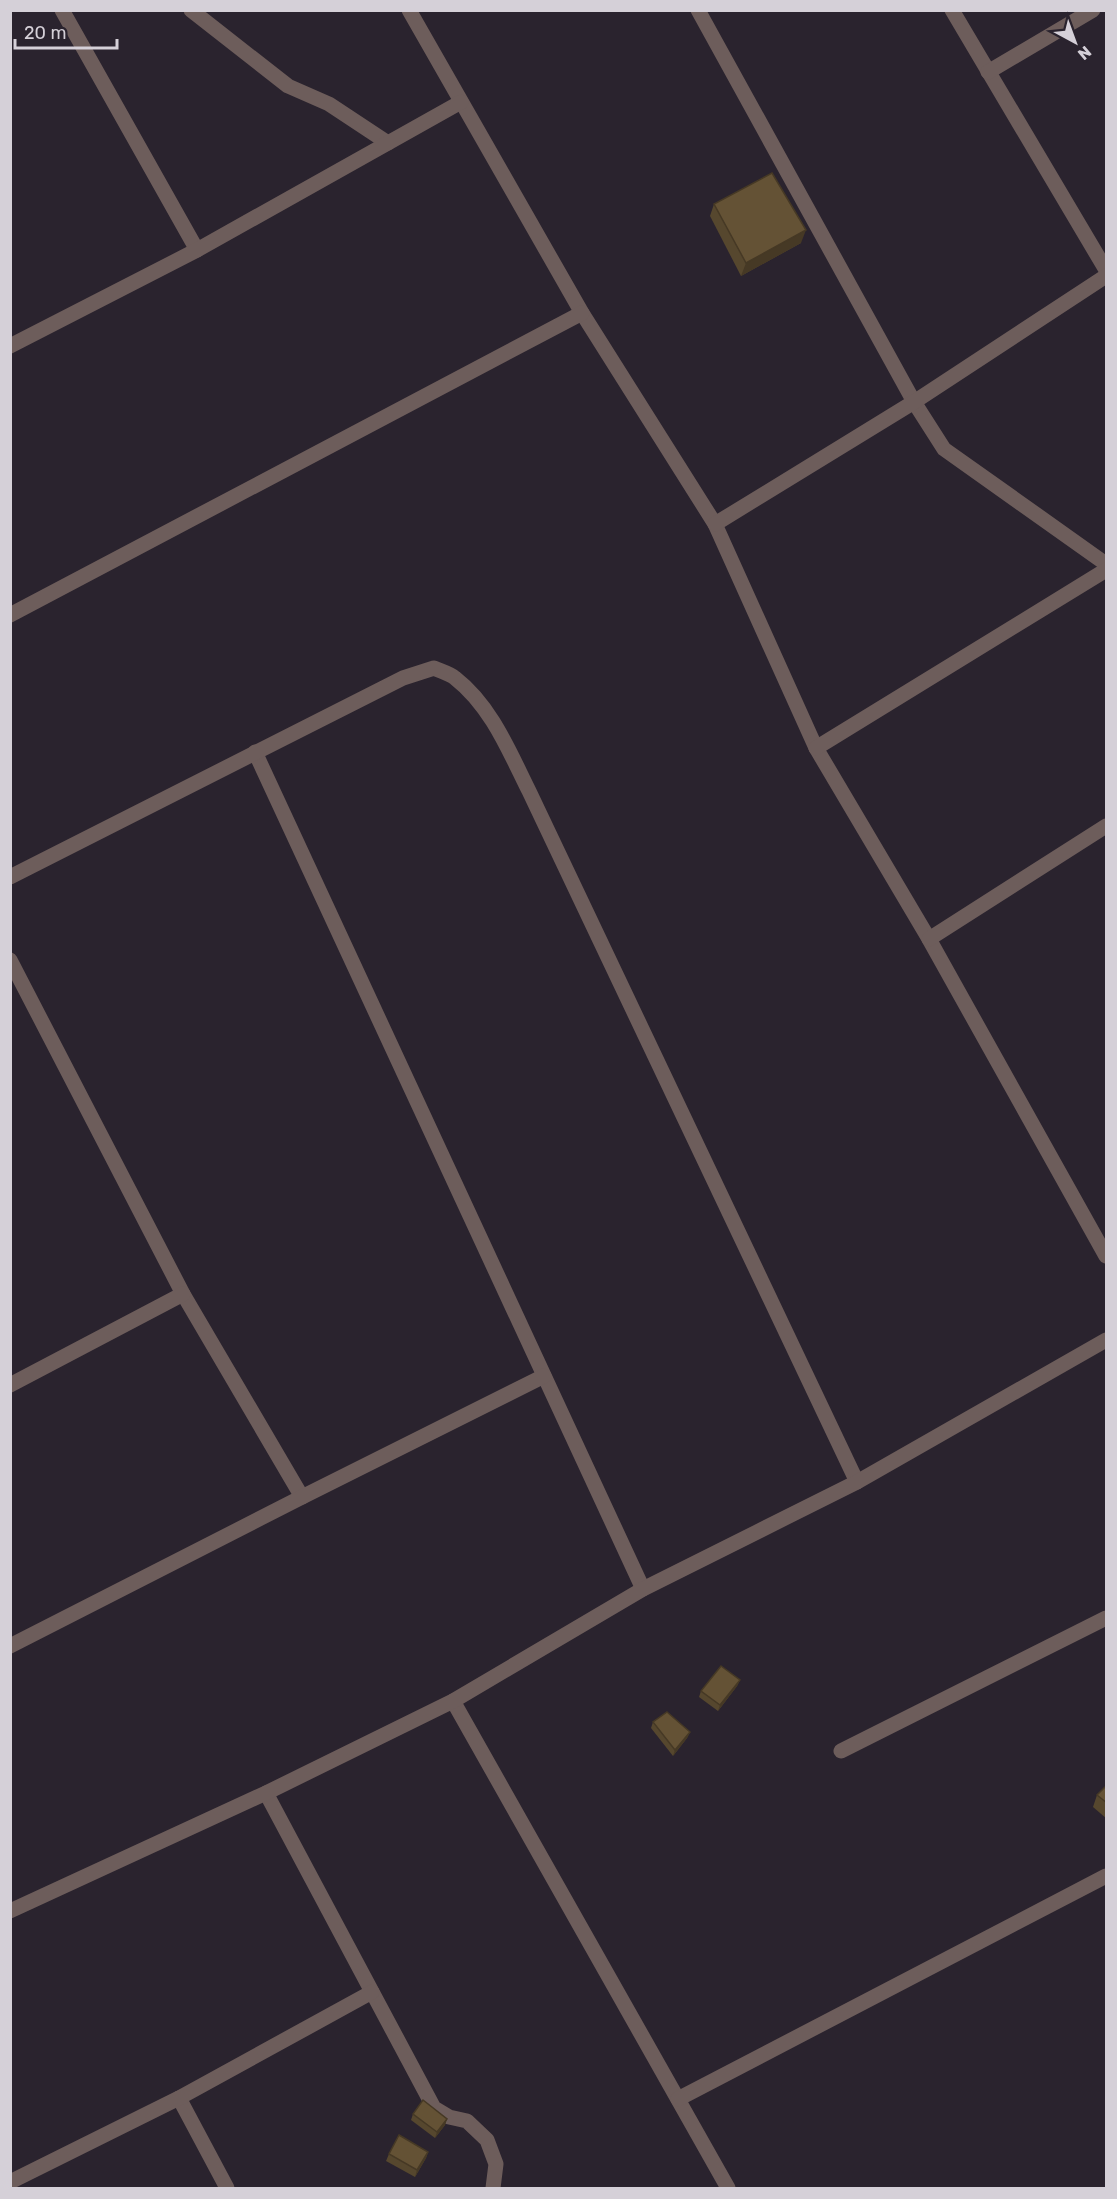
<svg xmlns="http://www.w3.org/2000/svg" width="1117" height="2199" viewBox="0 0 1117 2199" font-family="Rubik,sans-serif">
<rect width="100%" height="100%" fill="#2a232e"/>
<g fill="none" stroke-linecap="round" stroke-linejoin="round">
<g stroke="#6d5d5b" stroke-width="15">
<path d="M62,10L197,250"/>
<path d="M191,10L288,86L329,104L388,143"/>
<path d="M409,10L582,313L715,524L816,748L929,939L1106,1256"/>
<path d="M698,10L914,402L944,449L1106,564"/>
<path d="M952,10L1106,270"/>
<path d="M988,72L1093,10"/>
<path d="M10,346L197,250L461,102"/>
<path d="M715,524L914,402L1106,276"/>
<path d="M10,615L582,313"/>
<path d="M816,748L1106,570"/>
<path d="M255,752L643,1589"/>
<path d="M10,877L403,678L434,668C440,671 449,673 455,678C491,706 509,751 529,791L857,1482"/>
<path d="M929,939L1106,826"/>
<path d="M10,960L183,1294L302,1497"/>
<path d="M10,1385L183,1294"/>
<path d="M10,1646L302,1497L544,1376"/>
<path d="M453,1701L728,2188"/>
<path d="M841,1751L1106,1618"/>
<path d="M266,1793L434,2108L449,2117L467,2121L487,2140L496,2164L493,2188"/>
<path d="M10,1911L266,1793L453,1701L643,1589L857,1482L1106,1340"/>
<path d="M179,2098L227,2188"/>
<path d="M678,2099L1106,1876"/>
<path d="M10,2182L179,2098L372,1992"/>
</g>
</g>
<g fill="#56472e">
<path d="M714,204L801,243L741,276L710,216Z"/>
<path d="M740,1680L737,1686L718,1711L699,1697L701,1691Z"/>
<path d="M653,1722L690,1732L687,1738L673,1756L651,1728Z"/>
<path d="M1107,1785V1819L1093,1807L1097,1795Z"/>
<path d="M413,2114L447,2119L445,2125L435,2138L411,2120Z"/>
<path d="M428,2152L426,2158L415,2177L386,2161L389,2154Z"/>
</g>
<g fill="#463925">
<path d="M806,230L801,243L741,276L746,263Z"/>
<path d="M740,1680L737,1686L718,1711L720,1705Z"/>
<path d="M690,1732L687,1738L673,1756L675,1750Z"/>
<path d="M447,2119L445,2125L435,2138L437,2132Z"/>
<path d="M428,2152L426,2158L415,2177L417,2170Z"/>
</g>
<g fill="#645235" stroke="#463925" stroke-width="1.5">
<path d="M772,173L806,230L746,263L714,204Z"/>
<path d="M721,1666L740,1680L720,1705L701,1691Z"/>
<path d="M667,1712L690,1732L675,1750L653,1722Z"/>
<path d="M1107,1785V1803L1097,1795Z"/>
<path d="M423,2100L447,2119L437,2132L413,2114Z"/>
<path d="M399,2135L428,2152L417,2170L389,2154Z"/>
</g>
<rect width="1117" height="2199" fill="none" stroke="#d5d0d8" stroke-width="24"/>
<g transform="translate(1075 42) rotate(139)" stroke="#2a232e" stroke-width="4.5" paint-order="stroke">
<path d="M0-4.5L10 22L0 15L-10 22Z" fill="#d5d0d8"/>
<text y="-9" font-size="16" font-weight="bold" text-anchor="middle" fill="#d5d0d8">N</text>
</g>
<path d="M15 39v9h102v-9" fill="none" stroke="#d5d0d8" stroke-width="3"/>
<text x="24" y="39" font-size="18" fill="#d5d0d8" stroke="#2a232e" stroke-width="4.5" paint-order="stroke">20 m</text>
</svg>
